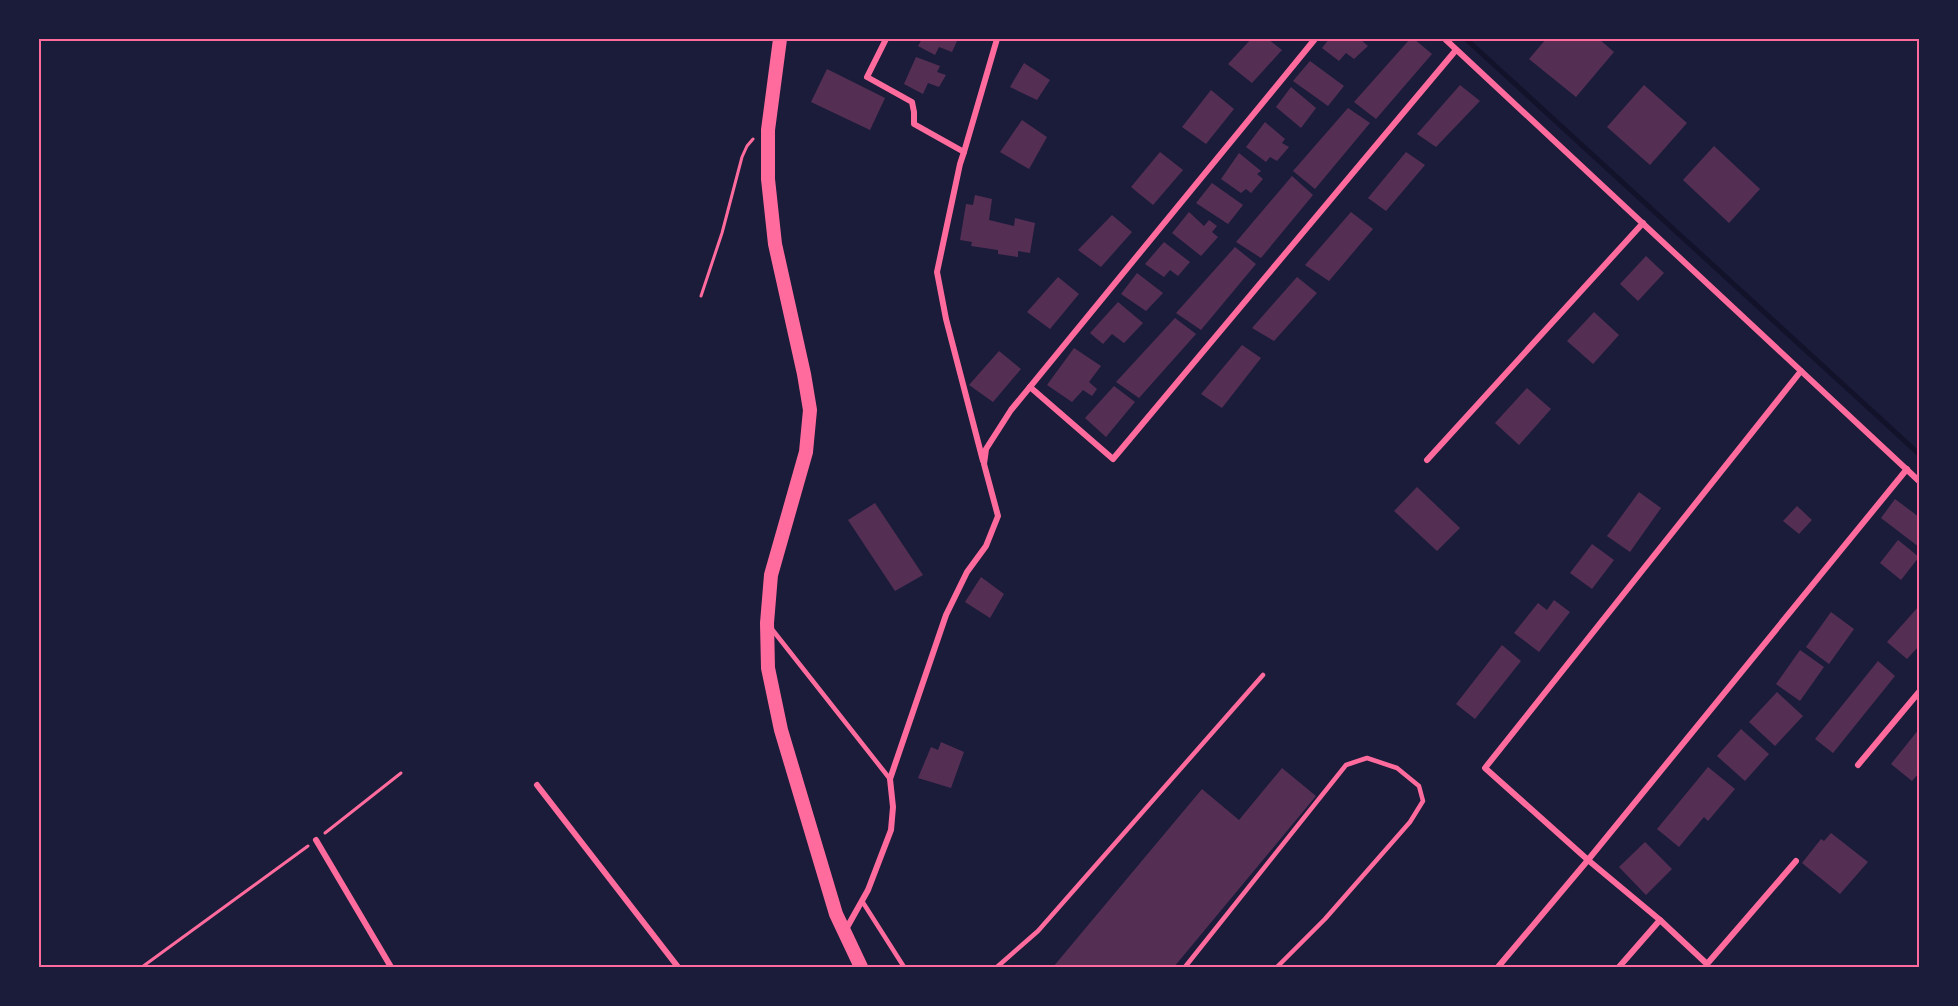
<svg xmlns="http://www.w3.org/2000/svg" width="1958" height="1006" viewBox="0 0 1958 1006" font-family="Raleway,sans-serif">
<rect width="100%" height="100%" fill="#1b1b3a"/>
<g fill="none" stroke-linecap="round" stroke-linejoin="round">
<path stroke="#12122b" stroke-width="5" d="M1466,39L1919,454"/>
</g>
<g fill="#542f53">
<path d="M922,39H958L952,52L939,47L935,55L918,46Z"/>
<path d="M1251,39H1268L1282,50L1252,83L1228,64Z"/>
<path d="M1329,39H1360L1368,46L1354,59L1346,53L1339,61L1322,48Z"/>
<path d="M1410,39H1414L1432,54L1376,119L1354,102Z"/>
<path d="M1546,39H1599L1614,52L1576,97L1529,59Z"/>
<path d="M916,57L940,66L937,72L946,75L939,87L928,83L923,94L904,84Z"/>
<path d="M1310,61L1344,86L1328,106L1293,81Z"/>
<path d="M1024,63L1050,80L1037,100L1010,87Z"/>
<path d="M827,69L885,98L870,130L811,102Z"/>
<path d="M1460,85L1480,101L1436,147L1417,134Z"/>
<path d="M1644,85L1687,123L1650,165L1607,127Z"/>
<path d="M1291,87L1316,108L1301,128L1276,107Z"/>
<path d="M1211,90L1234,109L1206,144L1182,127Z"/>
<path d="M1348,108L1370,123L1315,189L1293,171Z"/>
<path d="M1022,120L1047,137L1029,169L1000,152Z"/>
<path d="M1265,122L1285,139L1282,143L1289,147L1277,161L1270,157L1266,162L1246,147Z"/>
<path d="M1714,146L1760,189L1729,223L1683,180Z"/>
<path d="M1160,152L1183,170L1153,205L1131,187Z"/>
<path d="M1406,152L1425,165L1386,211L1368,198Z"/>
<path d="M1239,153L1261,171L1257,174L1263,179L1251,193L1246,189L1241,193L1221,179Z"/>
<path d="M1292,176L1313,195L1261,258L1236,242Z"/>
<path d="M1212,183L1243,205L1228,224L1196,203Z"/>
<path d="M975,195L992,199L989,220L1014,226L1015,218L1035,223L1030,253L1018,251V257L998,254V250L971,246L972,242L960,240L966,204L973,205Z"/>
<path d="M1189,212L1204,226L1209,220L1217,226L1212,232L1218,237L1201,256L1172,233Z"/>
<path d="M1351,212L1373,229L1329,281L1305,265Z"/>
<path d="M1112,215L1132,232L1101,267L1078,250Z"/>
<path d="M1164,242L1190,262L1178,276L1170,270L1164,277L1145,264Z"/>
<path d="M1235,247L1256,264L1201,330L1176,313Z"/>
<path d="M1646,256L1664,273L1638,301L1620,284Z"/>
<path d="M1137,273L1163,293L1146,311L1121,294Z"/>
<path d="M1058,277L1079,294L1050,329L1027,312Z"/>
<path d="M1297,277L1317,293L1274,341L1252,328Z"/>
<path d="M1118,302L1143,323L1124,343L1112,334L1103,344L1090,333Z"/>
<path d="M1594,312L1619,335L1593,364L1567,341Z"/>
<path d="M1175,318L1196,334L1139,398L1116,382Z"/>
<path d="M1242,345L1261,358L1222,408L1201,394Z"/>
<path d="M1074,348L1101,366L1089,382L1097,389L1092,396L1083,390L1072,402L1047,385Z"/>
<path d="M999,351L1021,369L993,402L969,385Z"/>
<path d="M1114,386L1135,402L1106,437L1085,418Z"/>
<path d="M1527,388L1551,409L1519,445L1495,423Z"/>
<path d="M1417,487L1460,528L1437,551L1394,511Z"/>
<path d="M1639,492L1661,508L1630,552L1607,536Z"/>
<path d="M1895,499L1919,517V547L1881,518Z"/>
<path d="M875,503L923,575L895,591L848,520Z"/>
<path d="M1797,506L1812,520L1799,534L1783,521Z"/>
<path d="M1898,540L1919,557L1901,580L1880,563Z"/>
<path d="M1592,544L1614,560L1592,589L1570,573Z"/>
<path d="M981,577L1004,594L990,618L965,602Z"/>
<path d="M1554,600L1570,612L1539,652L1514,633L1538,603L1547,610Z"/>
<path d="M1919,606V646L1907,659L1887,642Z"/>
<path d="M1831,612L1854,629L1829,664L1806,647Z"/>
<path d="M1502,645L1521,661L1475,719L1456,704Z"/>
<path d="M1800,650L1824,667L1800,701L1776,684Z"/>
<path d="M1878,661L1895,676L1833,753L1815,739Z"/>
<path d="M1777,692L1803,716L1775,746L1749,722Z"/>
<path d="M1741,729L1769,754L1745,781L1717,756Z"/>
<path d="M1919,729V773L1912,781L1891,764Z"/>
<path d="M941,742L964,752L951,788L918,778L931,747L938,750Z"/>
<path d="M1708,767L1735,789L1708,821L1704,817L1679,847L1657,829Z"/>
<path d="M1282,768L1316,796L1174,967H1053L1202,789L1239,820Z"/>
<path d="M1831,833L1868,862L1840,894L1802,863L1821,839L1824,841Z"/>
<path d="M1645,842L1672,869L1646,895L1619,867Z"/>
</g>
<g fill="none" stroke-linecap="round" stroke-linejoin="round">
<g stroke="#ff6b9d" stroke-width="3">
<path d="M701,296L722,233L742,157L747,146L753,139"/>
<path d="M325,833L401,773"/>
<path d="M142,967L308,846"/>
</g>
<g stroke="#ff6b9d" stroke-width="4.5">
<path d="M771,628L890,779"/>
<path d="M862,901L904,967"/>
<path d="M997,967L1038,931L1263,675"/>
<path d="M1185,967L1346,765L1367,758L1397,768L1419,786L1423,801L1410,822L1325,919L1277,967"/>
</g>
<g stroke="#ff6b9d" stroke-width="6">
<path d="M886,39L867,77L912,102L914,112V124L964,152L997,39"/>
<path d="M1445,39L1919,481"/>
<path d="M964,152L960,164L937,272L946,319L983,461"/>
<path d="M1030,387L1113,459L1456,50"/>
<path d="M1427,460L1643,223"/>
<path d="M1858,765L1919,692"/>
<path d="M537,785L678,967"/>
<path d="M316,840L391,967"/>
<path d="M1796,861L1707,964L1660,920L1588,860L1485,768L1801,371"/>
<path d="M845,931L868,890L891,830L893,807L890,779L946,615L967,572L986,546L998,516L984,464L986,449L1011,410L1315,39"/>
<path d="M1498,967L1588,860L1907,469"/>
<path d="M1619,967L1660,920"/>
</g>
<path stroke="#ff6b9d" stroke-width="14" d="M780,39L768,130V179L775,244L804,374L810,410L806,452L771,575L767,623L768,668L781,730L836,914L861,967"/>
</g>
<rect width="1958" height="1006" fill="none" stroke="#1b1b3a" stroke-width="81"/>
<rect x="40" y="40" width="1878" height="926" fill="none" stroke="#ff6b9d" stroke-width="2"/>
</svg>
